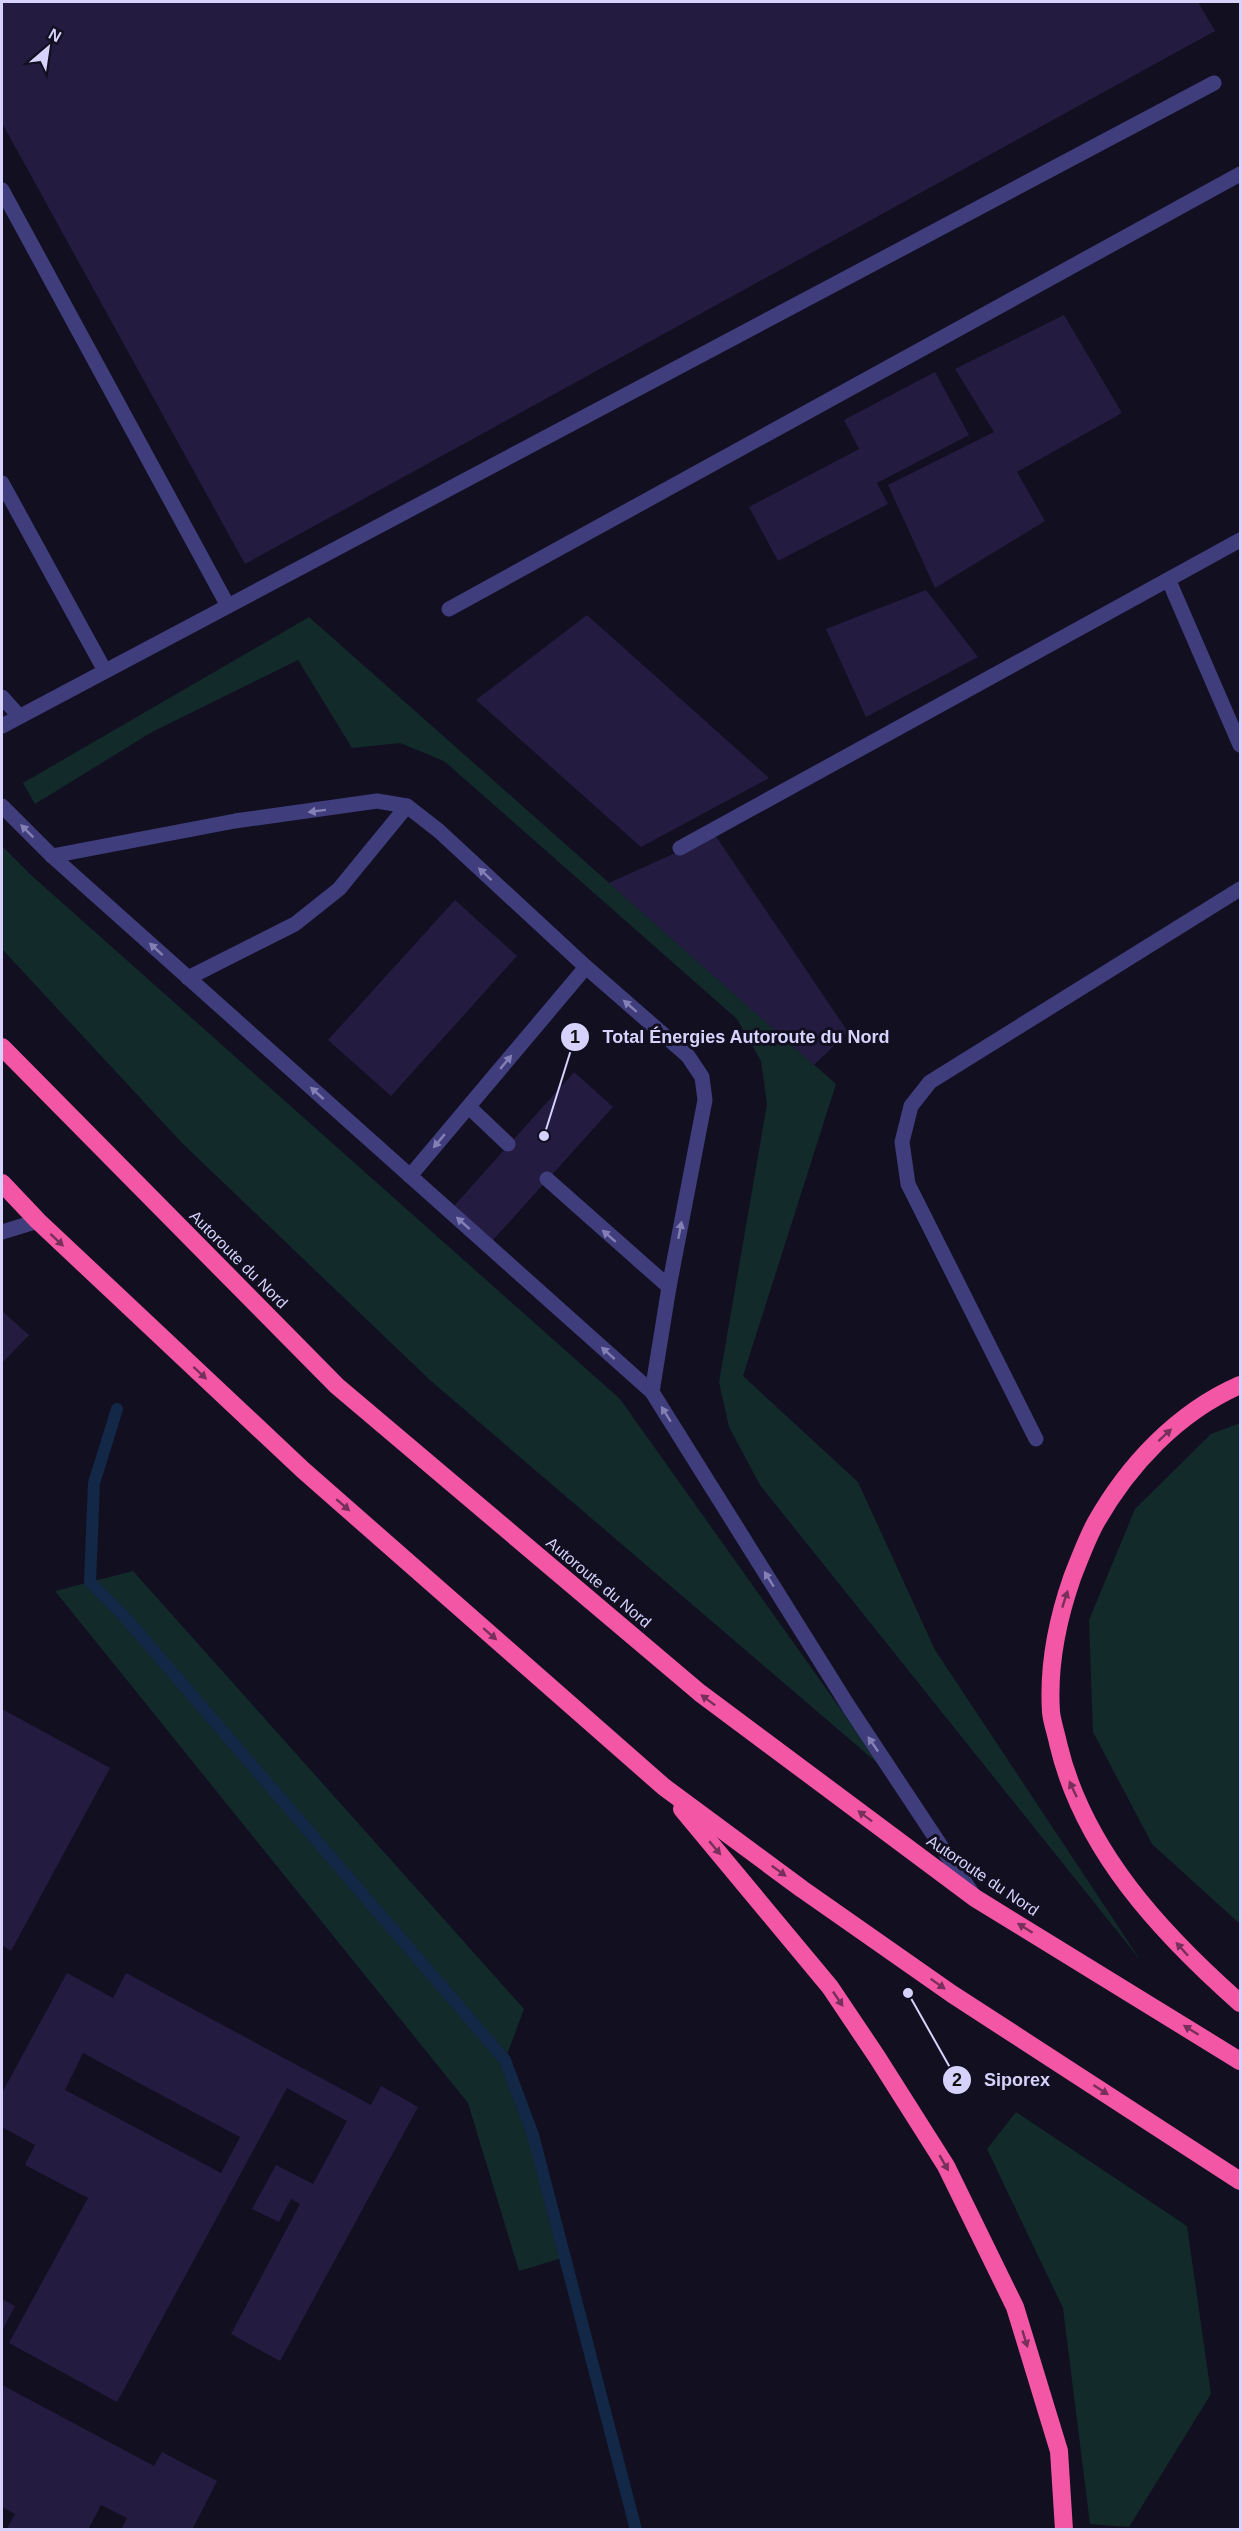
<svg xmlns="http://www.w3.org/2000/svg" width="1242" height="2531" viewBox="0 0 1242 2531" font-family="Helvetica,sans-serif">
<rect width="100%" height="100%" fill="#120f21"/>
<g fill="#122a29">
<path d="M309,617L836,1084L743,1376L858,1482L935,1650L1141,1961L760,1485L729,1427L719,1382L767,1104L761,1061L737,1019L444,761L400,743L352,748L298,660L152,732L35,804L23,783Z"/>
<path d="M2,846L31,875L620,1399L882,1767L431,1381L182,1143L2,949Z"/>
<path d="M1240,1423V1924L1152,1844L1093,1732L1089,1620L1135,1509L1211,1434Z"/>
<path d="M133,1571L524,2009L505,2060L543,2174L565,2257L519,2271L468,2103L55,1591Z"/>
<path d="M1016,2112L1187,2226L1211,2394L1129,2527L1090,2524L1063,2308L987,2149Z"/>
</g>
<g fill="none" stroke-linecap="round" stroke-linejoin="round">
<path stroke="#122846" stroke-width="12" d="M117,1409L94,1483L90,1582L124,1616L505,2060L533,2135L636,2530"/>
</g>
<g fill="#231c40" fill-rule="evenodd">
<path d="M2,2H1198L1215,31L245,564L2,123Z"/>
<path d="M1064,315L1122,413L1017,472L1045,521L935,588L888,485L994,432L955,369Z"/>
<path d="M935,372L969,435L877,483L888,504L778,561L749,507L859,449L844,420Z"/>
<path d="M926,590L978,657L866,717L826,629Z"/>
<path d="M587,615L769,778L641,847L476,700Z"/>
<path d="M715,835L848,1032L814,1065L609,883Z"/>
<path d="M455,900L517,956L391,1096L328,1040Z"/>
<path d="M574,1072L613,1107L493,1240L454,1206Z"/>
<path d="M2,1311L29,1335L2,1363Z"/>
<path d="M2,1709L110,1768L11,1951L2,1945Z"/>
<path d="M67,1973L113,1998L126,1973L371,2105L381,2086L418,2107L280,2361L231,2334L300,2204L291,2199L279,2222L252,2209L276,2165L313,2184L347,2121L287,2088L117,2402L9,2343L88,2198L25,2165L35,2145L2,2127V2093ZM83,2053L240,2137L221,2173L65,2090Z"/>
<path d="M2,2299L15,2306L2,2331Z"/>
<path d="M2,2385L154,2466L162,2452L217,2481L192,2530H121L127,2518L101,2505L88,2530H6L15,2514L2,2507Z"/>
</g>
<g fill="none" stroke-linecap="round" stroke-linejoin="round">
<g stroke="#3f3d7c" stroke-width="15">
<path d="M2,190L228,606"/>
<path d="M2,483L105,671"/>
<path d="M2,697L19,716"/>
<path d="M2,726L1214,83"/>
<path d="M2,806L52,856L652,1392L849,1707L972,1893"/>
<path d="M52,856L235,821L377,801L407,806L439,831L586,967L688,1056L702,1077L705,1100L669,1287L652,1392"/>
<path d="M188,978L295,924L339,889L407,806"/>
<path d="M469,1107L508,1144"/>
<path d="M410,1176L586,967"/>
<path d="M547,1179L669,1287"/>
<path d="M2,1232L38,1221"/>
</g>
<g stroke="#3f3d7c" stroke-width="15">
<path d="M1169,581L1240,745"/>
<path d="M449,609L1240,174"/>
<path d="M680,848L1240,540"/>
<path d="M1036,1439L908,1184L902,1142L911,1106L930,1082L1240,889"/>
</g>
<g stroke="#f356a4" stroke-width="18">
<path d="M2,1047L337,1386L700,1693L975,1898L1240,2061"/>
<path d="M2,1183L38,1221L303,1470L664,1787L802,1889L952,1994L1240,2181"/>
<path d="M1240,1385C1178,1412 1128,1465 1095,1524C1086,1541 1079,1560 1072,1578C1057,1621 1048,1666 1051,1712C1052,1722 1056,1733 1058,1743C1083,1850 1161,1933 1240,2003"/>
<path d="M682,1809L830,1987L877,2057L946,2166L1015,2307L1059,2451L1064,2530"/>
</g>
</g>
<defs><path id="oneway-solid" d="M-6-.8H1V-3.2L6.5 0L1 3.2V.8H-6Z" transform="scale(1.5)"/></defs>
<g fill="#8380b6">
<use href="#oneway-solid" transform="translate(317 811) rotate(173)"/>
<use href="#oneway-solid" transform="translate(27 831) rotate(-135)"/>
<use href="#oneway-solid" transform="translate(485 874) rotate(-137)"/>
<use href="#oneway-solid" transform="translate(156 949) rotate(-138)"/>
<use href="#oneway-solid" transform="translate(630 1006) rotate(-139)"/>
<use href="#oneway-solid" transform="translate(506 1062) rotate(-50)"/>
<use href="#oneway-solid" transform="translate(317 1093) rotate(-138)"/>
<use href="#oneway-solid" transform="translate(439 1141) rotate(130)"/>
<use href="#oneway-solid" transform="translate(463 1223) rotate(-138)"/>
<use href="#oneway-solid" transform="translate(680 1230) rotate(-79)"/>
<use href="#oneway-solid" transform="translate(609 1236) rotate(-139)"/>
<use href="#oneway-solid" transform="translate(608 1353) rotate(-138)"/>
<use href="#oneway-solid" transform="translate(666 1414) rotate(-122)"/>
<use href="#oneway-solid" transform="translate(769 1579) rotate(-122)"/>
<use href="#oneway-solid" transform="translate(873 1744) rotate(-124)"/>
</g>
<g fill="#772f5c">
<use href="#oneway-solid" transform="translate(57 1240) rotate(43)"/>
<use href="#oneway-solid" transform="translate(200 1373) rotate(43)"/>
<use href="#oneway-solid" transform="translate(1165 1435) rotate(-43)"/>
<use href="#oneway-solid" transform="translate(343 1505) rotate(41)"/>
<use href="#oneway-solid" transform="translate(1065 1599) rotate(-72)"/>
<use href="#oneway-solid" transform="translate(490 1634) rotate(41)"/>
<use href="#oneway-solid" transform="translate(708 1700) rotate(-143)"/>
<use href="#oneway-solid" transform="translate(1073 1789) rotate(-115)"/>
<use href="#oneway-solid" transform="translate(865 1816) rotate(-143)"/>
<use href="#oneway-solid" transform="translate(715 1848) rotate(50)"/>
<use href="#oneway-solid" transform="translate(779 1871) rotate(36)"/>
<use href="#oneway-solid" transform="translate(1025 1928) rotate(-148)"/>
<use href="#oneway-solid" transform="translate(1182 1949) rotate(-132)"/>
<use href="#oneway-solid" transform="translate(938 1984) rotate(35)"/>
<use href="#oneway-solid" transform="translate(838 1999) rotate(56)"/>
<use href="#oneway-solid" transform="translate(1191 2030) rotate(-148)"/>
<use href="#oneway-solid" transform="translate(1101 2090) rotate(33)"/>
<use href="#oneway-solid" transform="translate(944 2163) rotate(60)"/>
<use href="#oneway-solid" transform="translate(1025 2339) rotate(73)"/>
</g>
<g text-anchor="middle" stroke-width="6" stroke-linejoin="round" paint-order="stroke">
<g font-size="16" fill="#d6d2fc" stroke="#120f21">
<text transform="translate(239 1259) rotate(45)" y="6">Autoroute du Nord</text>
<text transform="translate(599 1582) rotate(40)" y="6">Autoroute du Nord</text>
<text transform="translate(983 1875) rotate(34)" y="6">Autoroute du Nord</text>
</g>
</g>
<path fill="none" stroke="#d6d2fc" stroke-width="2" d="M544 1136L575 1037M908 1993L957 2080"/>
<g fill="#d6d2fc" stroke="#120f21" stroke-width="2">
<circle cx="544" cy="1136" r="6"/>
<circle cx="908" cy="1993" r="6"/>
<circle cx="575" cy="1037" r="15"/>
<circle cx="957" cy="2080" r="15"/>
</g>
<g font-size="18" text-anchor="middle" font-weight="bold" fill="#111">
<text x="575" y="1043">1</text>
<text x="957" y="2086">2</text>
</g>
<g font-size="18" text-anchor="middle" font-weight="bold" fill="#d6d2fc" stroke="#120f21" stroke-width="6" stroke-linejoin="round" paint-order="stroke">
<text x="746" y="1043">Total Énergies Autoroute du Nord</text>
<text x="1017" y="2086">Siporex</text>
</g>
<rect width="1242" height="2531" fill="none" stroke="#d6d2fc" stroke-width="6"/>
<g transform="translate(48 48) rotate(29)" stroke="#120f21" stroke-width="4.5" paint-order="stroke">
<path d="M0-4.5L10 22L0 15L-10 22Z" fill="#d6d2fc"/>
<text y="-9" font-size="16" font-weight="bold" text-anchor="middle" fill="#d6d2fc">N</text>
</g>
</svg>
